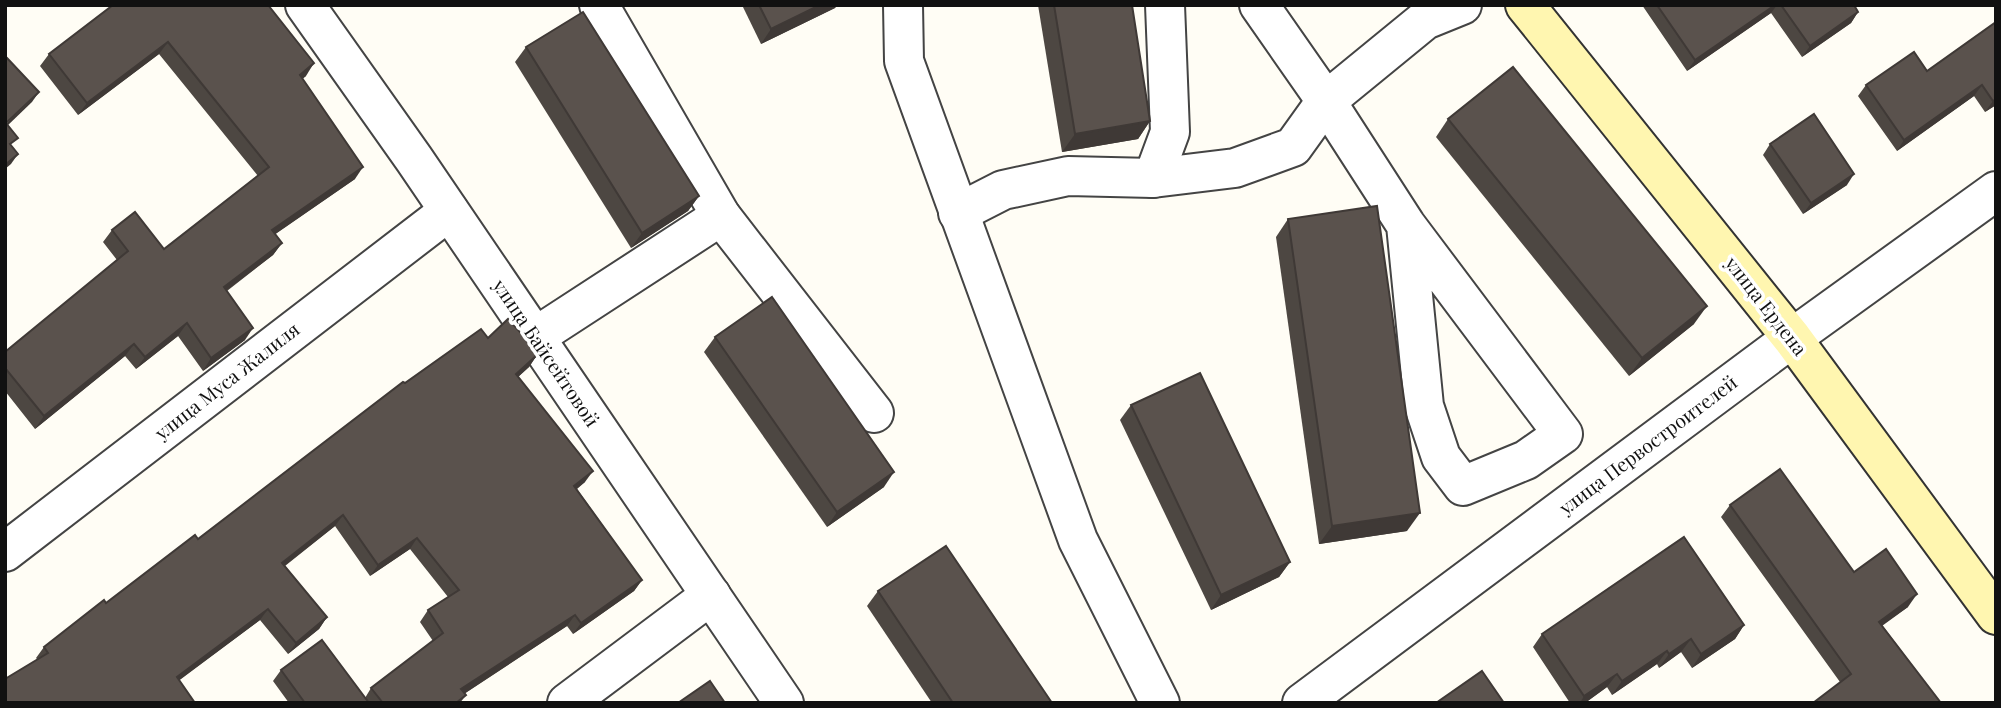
<svg xmlns="http://www.w3.org/2000/svg" width="2001" height="708" viewBox="0 0 2001 708" font-family="'Playfair Display',serif">
<rect width="100%" height="100%" fill="#fffdf5"/>
<g fill="none" stroke-linecap="round" stroke-linejoin="round">
<defs>
<g id="street">
<path d="M305,5L414,159L784,703"/>
<path d="M599,5L721,216L874,413"/>
<path d="M903,5L904,61L1078,540L1160,703"/>
<path d="M1259,5L1326,101L1406,225L1563,434L1526,460L1463,486L1441,457L1424,406L1406,225"/>
<path d="M1153,178L1235,168L1293,147L1326,101L1425,20L1462,5"/>
<path d="M958,213L1003,190L1068,176L1153,178L1170,132L1165,5"/>
<path d="M535,337L721,216"/>
<path d="M5,552L449,211"/>
<path d="M567,703L711,595"/>
<path d="M1302,703L1792,338L1996,191"/>
</g>
<path id="secondary" d="M1525,5L1792,338L1996,615"/>
</defs>
<use href="#street" stroke="#444" stroke-width="42"/>
<use href="#secondary" stroke="#333" stroke-width="42"/>
<use href="#street" stroke="#fff" stroke-width="38"/>
<use href="#secondary" stroke="#fff6b0" stroke-width="38"/>
</g>
<g fill="#4d4742">
<path d="M113,5L306,76L302,79L355,179L275,234L282,243L273,255L227,291L245,340L203,371L178,336L136,369L125,356L35,429L5,391V352L117,260L103,242L112,230L164,249L258,176L159,54L78,115L40,66L49,54Z"/>
<path d="M742,5H837L835,8L761,44Z"/>
<path d="M1038,5H1132L1150,121L1138,139L1062,152Z"/>
<path d="M1642,5H1854L1858,12L1851,23L1802,57L1771,13L1687,71Z"/>
<path d="M1996,22V105L1985,112L1974,96L1897,151L1858,96L1866,85L1927,71Z"/>
<path d="M526,47L699,196L688,211L631,248L515,62Z"/>
<path d="M1448,119L1694,324L1629,376L1436,137Z"/>
<path d="M1770,144L1847,185L1803,214L1763,155Z"/>
<path d="M1288,219L1407,531L1319,544L1276,237Z"/>
<path d="M715,337L884,487L827,527L704,352Z"/>
<path d="M488,338L537,355L529,367L518,377L585,482L577,489L642,580L634,591L573,634L567,626L464,694L466,695L460,703H289L273,681L281,670L365,698L371,688L433,641L420,622L428,610L448,597L410,549L370,576L335,526L285,566L327,617L319,629L288,654L260,620L179,680L37,659L36,658L44,647L198,539L405,383Z"/>
<path d="M1131,405L1290,562L1279,577L1211,610L1120,420Z"/>
<path d="M1730,505L1854,572L1908,607L1882,625L1941,703L1840,682L1721,517Z"/>
<path d="M878,591L1052,703H932L867,606Z"/>
<path d="M1744,625L1735,639L1692,668L1681,652L1659,668L1657,664L1612,695L1607,687L1585,703H1570L1533,647L1542,634Z"/>
</g>
<g fill="#3f3936">
<path d="M820,5H837L835,8L761,44L771,29Z"/>
<path d="M1775,5H1777L1771,13L1687,71L1695,60Z"/>
<path d="M1858,12L1851,23L1802,57L1810,46Z"/>
<path d="M168,42L159,54L78,115L87,103Z"/>
<path d="M314,63L306,76L291,88L300,75Z"/>
<path d="M1982,85L1974,96L1897,151L1904,140Z"/>
<path d="M39,92L32,102L5,128V125Z"/>
<path d="M1996,99V105L1985,112L1993,101Z"/>
<path d="M1150,121L1138,139L1062,152L1075,134Z"/>
<path d="M18,154L11,164L5,169V165Z"/>
<path d="M363,167L355,179L264,242L272,230Z"/>
<path d="M1854,174L1847,185L1803,214L1811,203Z"/>
<path d="M699,196L688,211L631,248L642,233Z"/>
<path d="M282,243L273,255L215,299L224,287Z"/>
<path d="M1707,306L1694,324L1629,376L1642,358Z"/>
<path d="M187,323L178,336L136,369L145,357Z"/>
<path d="M253,328L245,340L203,371L211,358Z"/>
<path d="M134,344L125,356L35,429L44,416Z"/>
<path d="M537,355L529,367L508,386L516,374Z"/>
<path d="M593,471L585,482L566,497L574,486Z"/>
<path d="M894,472L884,487L827,527L837,512Z"/>
<path d="M1420,513L1407,531L1319,544L1332,526Z"/>
<path d="M343,515L335,526L274,574L282,563Z"/>
<path d="M417,538L410,549L370,576L378,565Z"/>
<path d="M1290,562L1279,577L1211,610L1221,595Z"/>
<path d="M642,580L634,591L573,634L581,623Z"/>
<path d="M1917,594L1908,607L1871,634L1879,622Z"/>
<path d="M268,609L260,620L169,688L177,677Z"/>
<path d="M575,615L567,626L453,701L461,689Z"/>
<path d="M327,617L319,629L288,654L296,643Z"/>
<path d="M1744,625L1735,639L1692,668L1701,654Z"/>
<path d="M1691,639L1681,652L1659,668L1669,654Z"/>
<path d="M1667,651L1657,664L1612,695L1622,681Z"/>
<path d="M1617,674L1607,687L1585,703H1580L1584,696Z"/>
</g>
<g fill="#5a524d" stroke="#3f3936" stroke-width="2">
<path d="M113,5H268L314,63L300,75L363,167L272,230L282,243L224,287L253,328L211,358L187,323L145,357L134,344L44,416L5,368V352L128,251L112,230L135,212L164,249L269,167L168,42L87,103L49,54Z"/>
<path d="M759,5H820L771,29Z"/>
<path d="M1054,5H1132L1150,121L1075,134Z"/>
<path d="M1657,5H1775L1695,60Z"/>
<path d="M1781,5H1854L1858,12L1810,46Z"/>
<path d="M583,12L699,196L642,233L526,47Z"/>
<path d="M1996,22V99L1993,101L1982,85L1904,140L1866,85L1914,52L1927,71Z"/>
<path d="M7,58L39,92L6,123L18,138L10,144L18,154L5,165V59Z"/>
<path d="M1513,67L1707,306L1642,358L1448,119Z"/>
<path d="M1814,114L1854,174L1811,203L1770,144Z"/>
<path d="M1377,206L1420,513L1332,526L1288,219Z"/>
<path d="M772,297L894,472L837,512L715,337Z"/>
<path d="M508,319L522,334L537,355L516,374L593,471L574,486L642,580L581,623L575,615L461,689L466,695L456,703H383L371,688L443,633L428,610L459,590L417,538L378,565L343,515L282,563L327,617L296,643L268,609L177,677L195,703H5V679L48,653L44,647L104,600L106,603L195,535L198,539L403,382L405,383L481,329L488,338Z"/>
<path d="M1200,373L1290,562L1221,595L1131,405Z"/>
<path d="M1780,469L1854,572L1886,549L1917,594L1879,622L1941,703H1813L1851,674L1730,505Z"/>
<path d="M1684,537L1744,625L1701,654L1691,639L1669,654L1667,651L1622,681L1617,674L1584,696L1542,634Z"/>
<path d="M946,546L1052,703H953L878,591Z"/>
<path d="M322,640L369,703H305L281,670Z"/>
<path d="M1482,671L1504,703H1436Z"/>
<path d="M710,681L725,703H678Z"/>
</g>
<g text-anchor="middle" stroke-width="7" stroke-linejoin="round" paint-order="stroke">
<g font-size="19" fill="#111" stroke="#fff">
<text transform="translate(1766 306) rotate(52)" y="7">улица Ердена</text>
<text transform="translate(546 353) rotate(56)" y="7">улица Байсейтовой</text>
<text transform="translate(227 381) rotate(-38)" y="7">улица Муса Жалиля</text>
<text transform="translate(1648 445) rotate(-37)" y="7">улица Первостроителей</text>
</g>
</g>
<rect width="2001" height="708" fill="none" stroke="#111111" stroke-width="14"/>
</svg>
